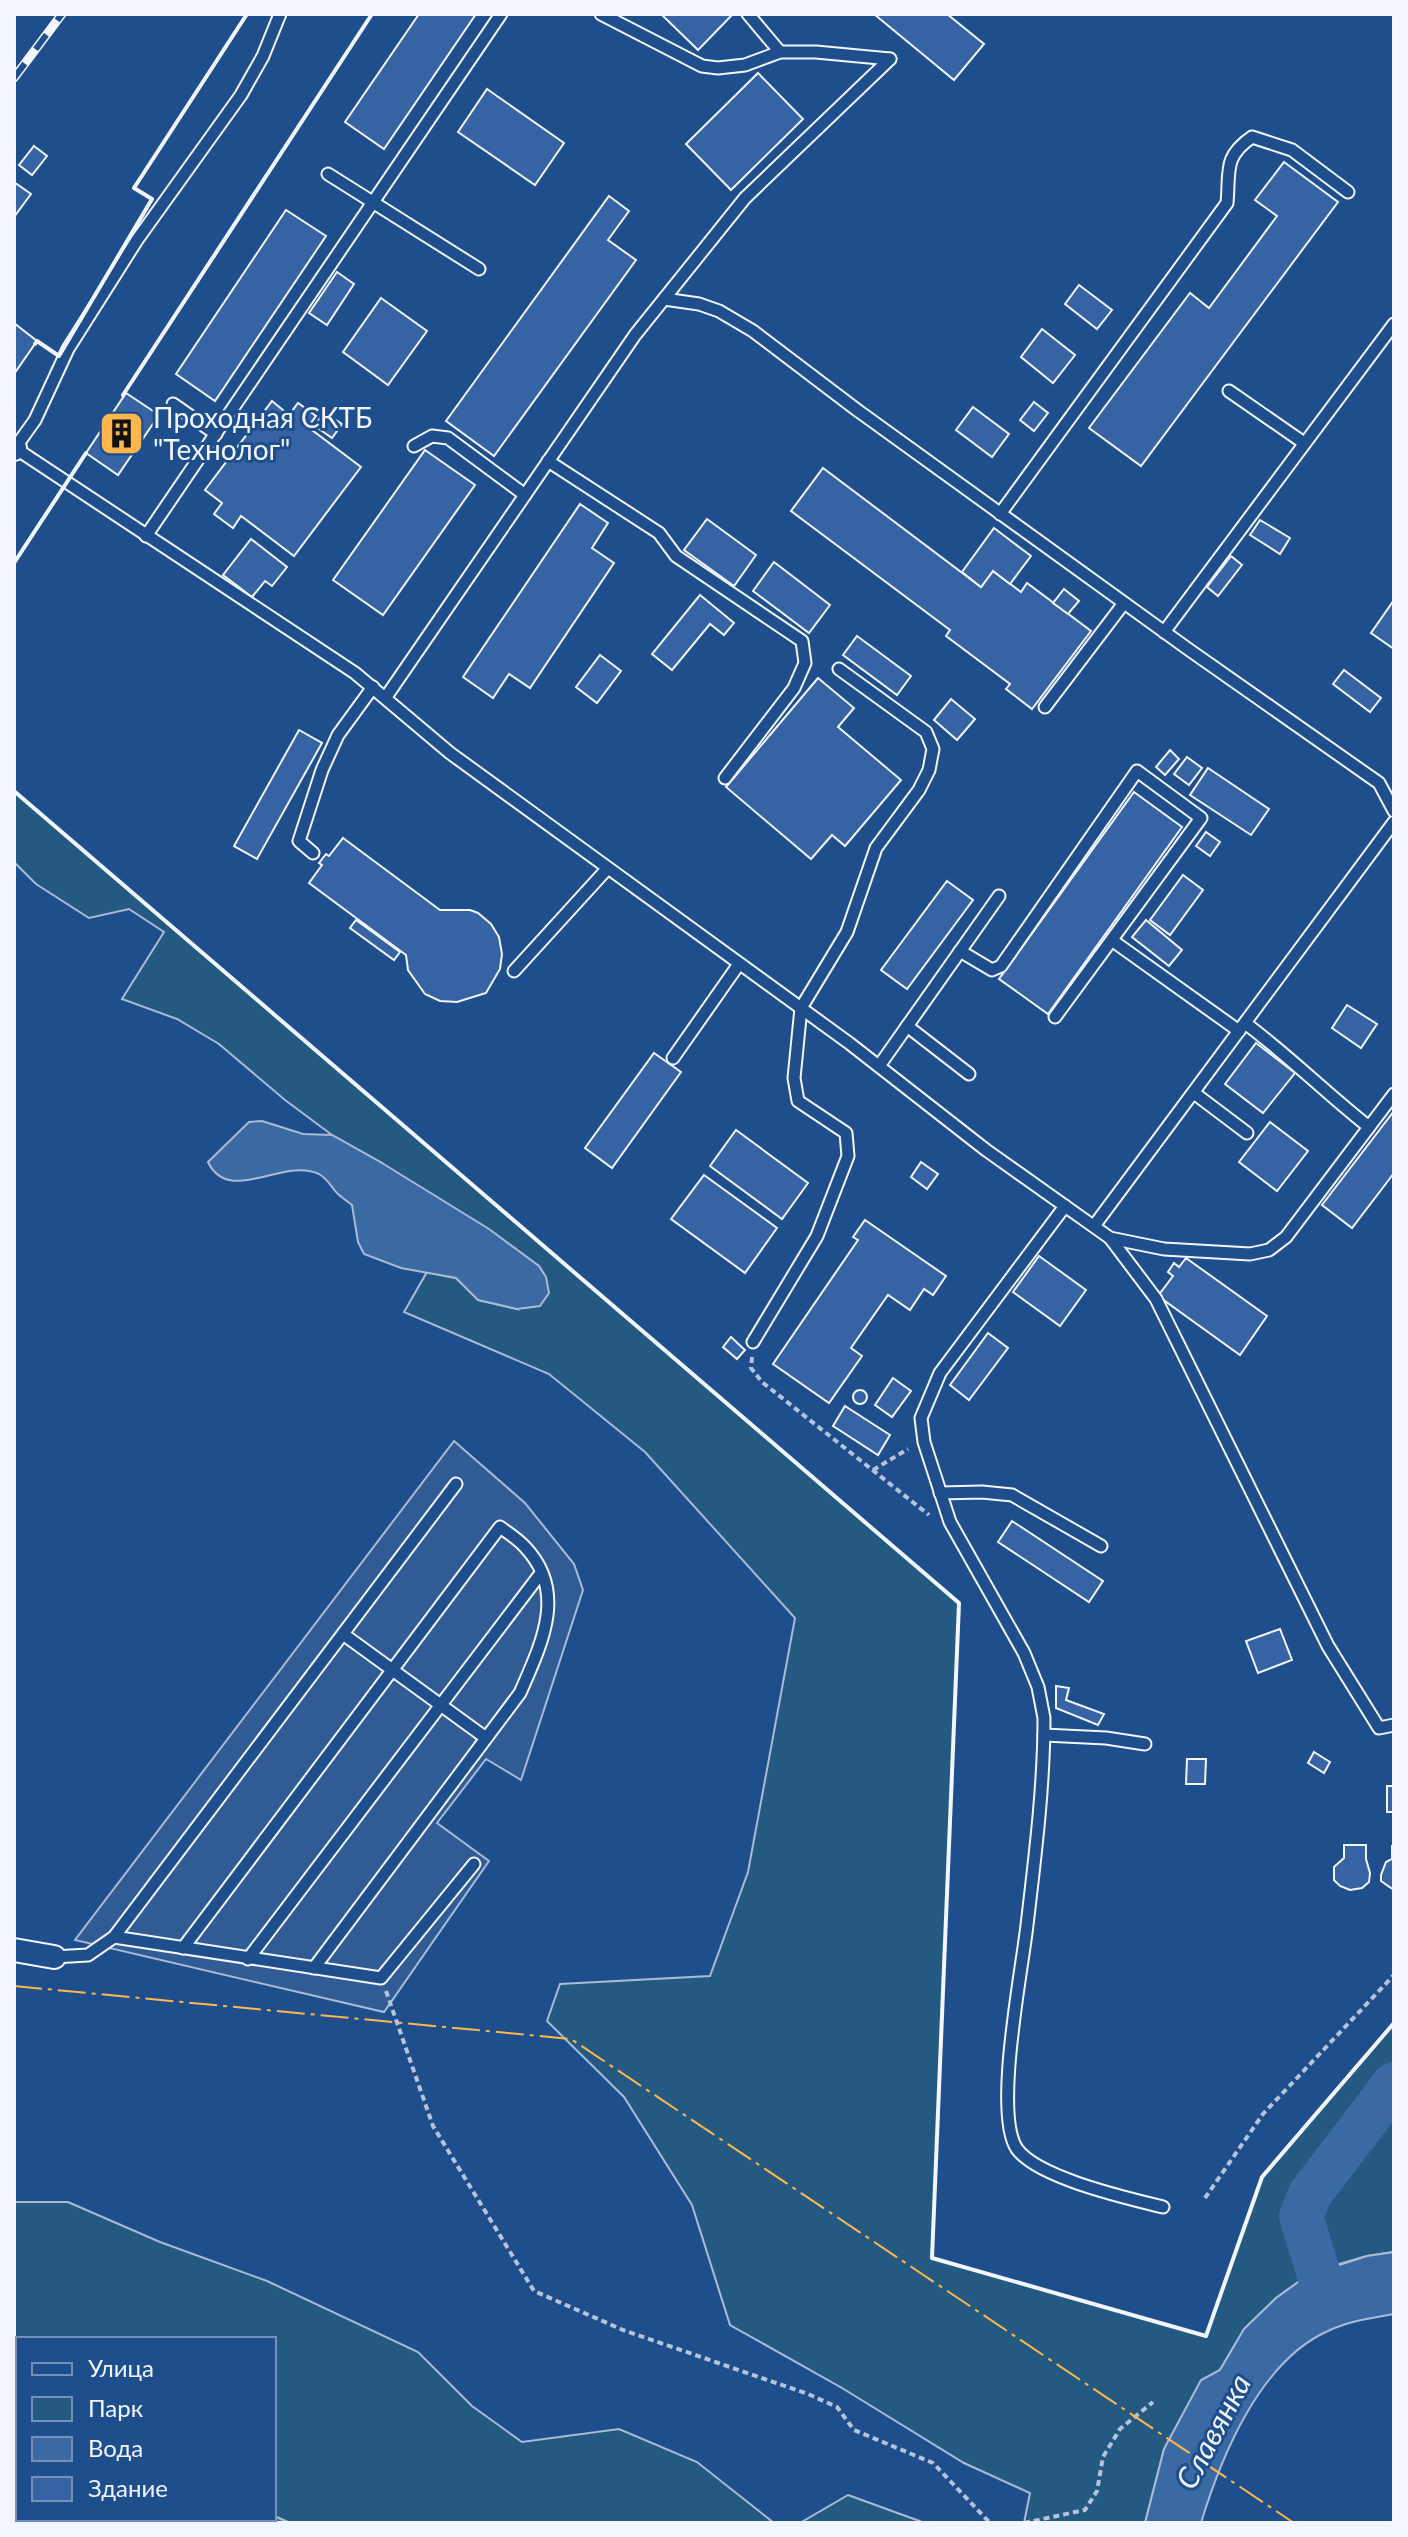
<svg xmlns="http://www.w3.org/2000/svg" width="1408" height="2537" viewBox="0 0 1408 2537" font-family="Lato,sans-serif">
<rect width="100%" height="100%" fill="#1f4e8c"/>
<g fill="#245a82" stroke="#a8bbd7" stroke-width="2">
<path d="M14,791L959,1603L932,2258L1206,2336L1262,2177L1394,2023V2061L1344,2134L1302,2184L1293,2219L1297,2243L1308,2275L1276,2298L1244,2329L1220,2370L1201,2381L1164,2449L1145,2523H1024L1030,2493L964,2463L842,2388L730,2325L692,2205L624,2097L547,2021L560,1984L710,1976L748,1872L795,1618L645,1452L549,1374L404,1312L427,1272L456,1278L479,1300L517,1309L382,1163L332,1135L285,1100L219,1044L177,1019L122,999L164,932L129,909L89,918L36,884L14,862Z"/>
<path d="M1394,2099V2252L1367,2256L1325,2268C1315,2247 1311,2228 1313,2204Z"/>
<path d="M14,2202H68L160,2242L267,2281L418,2352L472,2406L522,2442L619,2429L697,2462L774,2523H290L274,2516V2339H18V2447L14,2446Z"/>
<path d="M848,2495L925,2523H800Z"/>
</g>
<path fill="#305b95" stroke="#a8bbd7" stroke-width="2" d="M454,1441L525,1503L574,1564L583,1590L521,1780L486,1759L437,1823L489,1861L384,2012L75,1940Z"/>
<g fill="#3b69a3" stroke="#a8bbd7" stroke-width="2">
<path d="M262,1121L303,1134L332,1135L382,1163L489,1229L539,1266L546,1277L549,1293L540,1306L517,1309L478,1300L456,1278L401,1268L364,1254L358,1242L352,1205C347,1201 341,1197 337,1193C331,1187 328,1179 319,1174C283,1157 229,1206 208,1162L249,1122Z"/>
<path d="M1394,2252V2314C1371,2318 1349,2321 1328,2331C1260,2361 1221,2457 1201,2523H1145L1164,2449L1201,2380L1220,2370L1244,2329L1276,2298L1308,2275L1367,2256Z"/>
<path d="M14,2446L18,2447V2519H274V2516L290,2523H14Z"/>
</g>
<g fill="none" stroke-linecap="round" stroke-linejoin="round">
<path stroke="#3b69a3" stroke-width="44" d="M1326,2298L1301,2216L1310,2194L1394,2084"/>
</g>
<g fill="#3563a3" stroke="#f2f6ff" stroke-width="2">
<path d="M419,14H476L384,149L345,122Z"/>
<path d="M661,14H733L698,50Z"/>
<path d="M874,14H947L984,44L954,80Z"/>
<path d="M758,73L803,119L731,190L686,144Z"/>
<path d="M487,89L564,143L535,185L458,132Z"/>
<path d="M34,146L47,156L32,175L19,165Z"/>
<path d="M1284,162L1338,202L1141,466L1089,428L1190,293L1209,308L1277,216L1255,200Z"/>
<path d="M14,182L31,194L14,217Z"/>
<path d="M609,196L629,211L608,240L636,260L494,456L446,421Z"/>
<path d="M286,210L326,236L215,401L176,374Z"/>
<path d="M337,272L354,284L327,325L309,313Z"/>
<path d="M1079,285L1112,310L1097,329L1065,304Z"/>
<path d="M381,298L427,331L388,385L343,352Z"/>
<path d="M14,323L37,341L14,374Z"/>
<path d="M1042,329L1075,355L1053,383L1021,357Z"/>
<path d="M126,393L159,415L118,475L86,453Z"/>
<path d="M272,401L289,415L298,403L316,416L308,427L361,467L294,556L241,516L233,528L214,514L222,503L205,490Z"/>
<path d="M1034,402L1048,413L1034,431L1020,420Z"/>
<path d="M973,407L1009,434L992,457L956,430Z"/>
<path d="M324,412L342,424L332,438L315,426Z"/>
<path d="M425,450L475,485L383,615L333,580Z"/>
<path d="M823,468L981,587L993,571L1021,592L1027,583L1091,631L1032,709L1006,689L1010,684L946,636L950,630L791,511Z"/>
<path d="M580,504L608,523L592,548L614,563L530,688L509,674L493,698L463,677Z"/>
<path d="M707,519L756,555L734,586L684,550Z"/>
<path d="M1260,520L1290,538L1280,554L1250,535Z"/>
<path d="M994,528L1031,556L1010,584L993,571L981,587L962,572Z"/>
<path d="M251,539L287,567L272,586L265,581L252,597L223,575Z"/>
<path d="M1231,556L1242,565L1218,596L1207,587Z"/>
<path d="M774,562L830,605L809,633L753,591Z"/>
<path d="M1064,589L1079,601L1068,614L1053,603Z"/>
<path d="M700,595L734,623L724,635L710,624L672,670L652,654Z"/>
<path d="M1394,600V649L1371,633Z"/>
<path d="M857,636L911,676L897,695L843,655Z"/>
<path d="M600,655L621,671L597,703L576,687Z"/>
<path d="M1344,670L1381,698L1370,712L1333,684Z"/>
<path d="M818,678L854,708L838,727L901,780L845,846L832,835L811,859L726,787Z"/>
<path d="M951,699L975,719L957,740L934,720Z"/>
<path d="M299,730L322,743L257,859L234,846Z"/>
<path d="M1170,750L1179,759L1165,775L1156,767Z"/>
<path d="M1187,757L1202,768L1189,785L1174,774Z"/>
<path d="M1208,768L1269,809L1251,835L1190,795Z"/>
<path d="M1134,792L1182,827L1048,1014L999,979Z"/>
<path d="M1206,832L1220,842L1210,856L1196,846Z"/>
<path d="M343,838L440,910H470L478,913L491,924L499,937L502,954L500,969L486,993L457,1002L440,1001L425,994L408,970L406,955L309,883L322,865L319,863L326,854L329,856Z"/>
<path d="M1183,875L1203,890L1170,935L1150,920Z"/>
<path d="M947,881L973,900L907,989L881,970Z"/>
<path d="M356,920L400,952L394,960L350,928Z"/>
<path d="M1146,920L1182,950L1169,966L1132,937Z"/>
<path d="M1347,1005L1377,1024L1361,1048L1332,1028Z"/>
<path d="M1256,1043L1295,1073L1263,1113L1225,1084Z"/>
<path d="M654,1053L681,1072L612,1168L585,1148Z"/>
<path d="M1394,1111V1173L1352,1228L1322,1205Z"/>
<path d="M1270,1122L1308,1151L1277,1191L1239,1162Z"/>
<path d="M736,1130L808,1183L782,1219L710,1166Z"/>
<path d="M921,1162L938,1174L927,1189L911,1177Z"/>
<path d="M704,1175L777,1228L745,1273L671,1219Z"/>
<path d="M865,1220L946,1276L933,1295L924,1289L910,1310L888,1295L851,1348L862,1356L829,1403L773,1364L858,1240L853,1237Z"/>
<path d="M1039,1256L1086,1290L1060,1326L1013,1292Z"/>
<path d="M1186,1258L1267,1316L1240,1355L1158,1296L1173,1276L1168,1272L1174,1263L1179,1267Z"/>
<path d="M988,1333L1008,1348L969,1400L950,1385Z"/>
<path d="M731,1337L745,1350L737,1359L723,1347Z"/>
<path d="M893,1378L911,1391L892,1417L875,1405Z"/>
<circle cx="860" cy="1397" r="7"/>
<path d="M845,1406L890,1435L878,1455L833,1426Z"/>
<path d="M1012,1521L1103,1581L1089,1602L998,1542Z"/>
<path d="M1280,1629L1292,1660L1258,1673L1246,1641Z"/>
<path d="M1056,1686L1069,1688L1066,1700L1104,1714L1098,1725L1056,1708Z"/>
<path d="M1314,1752L1330,1762L1324,1773L1308,1763Z"/>
<path d="M1187,1759H1206L1205,1784H1186Z"/>
<rect x="1387" y="1786" width="7" height="26"/>
<path d="M1344,1845H1366V1859L1370,1873L1369,1882L1362,1888L1350,1890L1340,1886L1334,1880V1867L1344,1858Z"/>
<path d="M1392,1846H1394V1890L1381,1881V1875L1386,1862L1392,1859Z"/>
</g>
<g fill="none" stroke-linecap="round" stroke-linejoin="round">
<defs>
<g id="lane">
<path d="M280,14L263,56L241,95L137,240L68,349L35,420L15,448L355,673L450,753L849,1043L986,1150L1110,1238L1164,1249L1250,1254L1269,1250L1286,1237L1394,1094"/>
<path d="M601,14L702,66L718,68L745,65L780,52H816L890,59"/>
<path d="M748,14L780,52"/>
<path d="M328,174L479,269"/>
<path d="M664,299L699,304L719,311L753,331L857,410L1188,649L1379,783L1394,811"/>
<path d="M1229,391L1304,443"/>
<path d="M173,404L216,434"/>
<path d="M414,446L432,436L448,438L525,495"/>
<path d="M548,461L659,533L676,556L802,641L805,663L794,688L725,778"/>
<path d="M1000,514L1227,203C1230,171 1223,157 1252,137L1292,150L1348,192"/>
<path d="M146,536L501,14"/>
<path d="M1164,632L1394,324"/>
<path d="M386,697L635,335L745,198L890,59"/>
<path d="M1045,707L1124,603"/>
<path d="M313,853L299,841L322,770L338,735L373,687"/>
<path d="M1113,941L1239,1031"/>
<path d="M960,951L992,970L1001,966L1137,771L1201,818L1055,1017"/>
<path d="M514,971L607,869"/>
<path d="M1245,1023C1288,1055 1327,1094 1369,1127"/>
<path d="M907,1026L969,1074"/>
<path d="M673,1058L739,964"/>
<path d="M879,1066L999,896"/>
<path d="M1194,1093L1247,1133"/>
<path d="M1065,1206L940,1373L921,1418L924,1442L950,1522L1024,1653L1038,1687L1044,1718C1044,1787 1035,1857 1027,1925C1022,1971 993,2114 1017,2149C1038,2178 1127,2198 1163,2207"/>
<path d="M1094,1226L1394,822"/>
<path d="M1110,1238L1156,1299L1328,1646L1379,1728L1394,1725"/>
<path d="M753,1342L817,1236L848,1156L846,1133L798,1101L794,1078L801,1008L847,932L876,848L919,790L929,770L933,749L926,732L839,669"/>
<path d="M940,1493L982,1492L1012,1495L1101,1546"/>
<path d="M343,1634L486,1738"/>
<path d="M1044,1735L1106,1738L1145,1744"/>
<path d="M114,1937L381,1978L474,1864"/>
<path d="M183,1948L500,1527C508,1533 518,1539 525,1547C568,1592 541,1645 520,1693L314,1968"/>
<path d="M54,1957L88,1955L114,1937L456,1484"/>
<path d="M248,1959L541,1573"/>
</g>
<g id="street">
<path d="M14,449L15,448"/>
<path d="M14,1950L54,1957"/>
</g>
</defs>
<use href="#lane" stroke="#f2f6ff" stroke-width="15"/>
<use href="#street" stroke="#f2f6ff" stroke-width="26"/>
<g stroke="#b3c4dc" stroke-width="4" stroke-dasharray="6 4" stroke-linecap="butt">
<path d="M752,1357L751,1368L762,1382L929,1515"/>
<path d="M873,1470L908,1449"/>
<path d="M386,1991L433,2126L534,2291L623,2330L808,2394L837,2407L854,2430L933,2463L990,2523"/>
<path d="M1205,2198L1263,2114L1394,1975"/>
<path d="M1024,2523L1085,2510L1097,2491L1103,2457L1120,2429L1153,2402"/>
</g>
<use href="#lane" stroke="#1f4e8c" stroke-width="11"/>
<use href="#street" stroke="#1f4e8c" stroke-width="22"/>
<defs>
<path id="rail" d="M14,78L62,14"/>
</defs>
<use href="#rail" stroke="#f2f6ff" stroke-width="9"/>
<use href="#rail" stroke="#1f4e8c" stroke-width="6" stroke-dasharray="18" stroke-linecap="butt"/>
<g stroke="#f2f6ff" stroke-width="4">
<path d="M35,344L37,341L59,356L152,199L134,188L247,14"/>
<path d="M123,395L372,14"/>
<path d="M14,563L86,453"/>
<path d="M14,791L959,1603L932,2258L1206,2336L1262,2177L1394,2023"/>
</g>
<path stroke="#ffb74d" stroke-width="2" stroke-dasharray="28 6 4 6" stroke-linecap="butt" d="M14,1986L571,2039L1294,2523"/>
</g>
<defs>
<symbol id="building-square" viewBox="-11 -11 22 22"><rect x="-9" y="-9" width="18" height="18" rx="4" fill="#ffb74d" stroke="#1f4e8c"/><path d="M-4-6H4V6H1V3H-1V6H-4ZM-2.5-4.3h1.7v1.8h-1.7ZM.8-4.3h1.7v1.8H.8ZM-2.5-1h1.7V.8h-1.7ZM.8-1h1.7V.8H.8Z" fill="#111"/></symbol>
</defs>
<g fill-rule="evenodd">
<use href="#building-square" x="96" y="408" width="51" height="51"/>
</g>
<g text-anchor="middle" stroke-width="6" stroke-linejoin="round" paint-order="stroke">
<g font-size="28" fill="#f2f6ff" stroke="#1f4e8c" text-anchor="start">
<text x="153" y="428">Проходная СКТБ<tspan x="153" dy="32">"Технолог"</tspan></text>
</g>
<g font-size="30" font-style="italic" fill="#f2f6ff" stroke="#1f4e8c">
<text transform="translate(1214 2432) rotate(-62)" y="10">Славянка</text>
</g>
</g>
<rect width="1408" height="2537" fill="none" stroke="#f2f6ff" stroke-width="32"/>
<rect x="16" y="2337" width="260" height="184" fill="#1f4e8c" stroke="#7391ba" stroke-width="2"/>
<rect x="32" y="2363" width="40" height="12" fill="#1f4e8c" stroke="#7391ba" stroke-width="2"/>
<text x="88" y="2377" font-size="24" fill="#f2f6ff">Улица</text>
<rect x="32" y="2397" width="40" height="24" fill="#245a82" stroke="#7391ba" stroke-width="2"/>
<text x="88" y="2417" font-size="24" fill="#f2f6ff">Парк</text>
<rect x="32" y="2437" width="40" height="24" fill="#3b69a3" stroke="#7391ba" stroke-width="2"/>
<text x="88" y="2457" font-size="24" fill="#f2f6ff">Вода</text>
<rect x="32" y="2477" width="40" height="24" fill="#3563a3" stroke="#7391ba" stroke-width="2"/>
<text x="88" y="2497" font-size="24" fill="#f2f6ff">Здание</text>
</svg>
